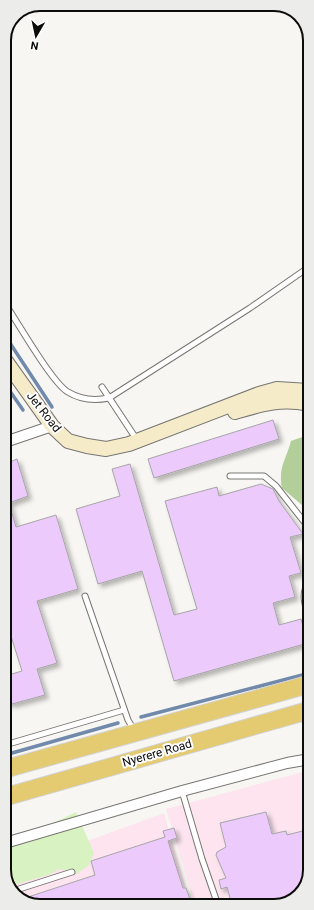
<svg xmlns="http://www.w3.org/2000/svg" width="314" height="910" viewBox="0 0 314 910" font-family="Roboto,sans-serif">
<defs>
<filter id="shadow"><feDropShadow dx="3.5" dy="3.5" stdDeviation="2" flood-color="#0004"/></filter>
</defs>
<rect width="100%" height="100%" fill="#f7f6f2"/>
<g fill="#fde4ee">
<path d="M310,770V870L303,892L283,905H195L166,809Z"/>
<path d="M164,813L191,905L38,906L17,897L5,879V871Z"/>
</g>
<path fill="#d9f2c2" d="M76,812L94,853L89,865L77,874L60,869L48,875L10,886L5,879V848L40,838L53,823Z"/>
<path fill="#b2ce99" d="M305,436L309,441V511L282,488C278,467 286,460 291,441Z"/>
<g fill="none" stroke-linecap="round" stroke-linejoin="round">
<g stroke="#7189aa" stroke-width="3.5">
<path d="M4,334L52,407"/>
<path d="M5,384L23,410"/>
<path d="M141,717L310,673"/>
<path d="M5,755L118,723"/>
</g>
</g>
<g fill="#edcafc" stroke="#a6a5a7" filter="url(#shadow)">
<path d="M273,420L279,439L154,478L148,459Z"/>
<path d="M17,459L28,496L9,503L16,527L56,515L78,589L37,601L57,663L37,669L45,695L12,704L11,702L5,704V690L8,689L5,676L22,671L5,617V464Z"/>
<path d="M130,464L174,615L197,609L165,501L217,487L219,496L261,484L273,489L279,501L303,534L290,537L301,573L289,576L295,597L273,603L279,625L301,619L308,643L174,681L142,571L98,584L76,509L120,496L112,469Z"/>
<path d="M266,812L272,834L286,831L287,835L310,829V870L303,892L283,905H259L258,900L242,905H232L227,887L221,889L219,880L226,878L216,855L217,852L226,847L220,823Z"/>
<path d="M174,828L177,838L168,841L183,888H186L191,902L183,905L38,906L22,899L95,875L91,861L165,837L163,831Z"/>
</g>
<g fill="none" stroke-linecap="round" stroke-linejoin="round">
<defs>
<g id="service">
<path d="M4,302C17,321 52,383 68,392C81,400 94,401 109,398L250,308L309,267"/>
<path d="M102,387L137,440"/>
<path d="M230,476H264L276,486L309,528"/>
<path d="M310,581C299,593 306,608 310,621"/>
<path d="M85,596L128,720L134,730"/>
<path d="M5,745L124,710"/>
<path d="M182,791L202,859L218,905"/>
<path d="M13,891L72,872"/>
</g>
<g id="minor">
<path d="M5,442L52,426"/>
<path d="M5,843L182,791L287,763L310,759"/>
</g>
<g id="secondary">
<path d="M5,360L52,426L68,441L87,446L106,449L129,444L259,394L277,389L309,391"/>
<path d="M235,412C262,404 281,398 309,404"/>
</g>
<g id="trunk">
<path d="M5,769L310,684"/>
<path d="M5,797L310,710"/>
</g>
</defs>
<use href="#service" stroke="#777673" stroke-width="7"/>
<use href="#minor" stroke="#777673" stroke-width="12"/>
<use href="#secondary" stroke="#777673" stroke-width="16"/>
<use href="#trunk" stroke="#d3d3d3" stroke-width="19"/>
<use href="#service" stroke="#fff" stroke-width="5"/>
<use href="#minor" stroke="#fff" stroke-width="10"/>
<use href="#secondary" stroke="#f5ebc9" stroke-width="14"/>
<use href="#trunk" stroke="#e4ca70" stroke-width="17"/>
</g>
<g text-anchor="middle" stroke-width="4" stroke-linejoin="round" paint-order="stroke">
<g font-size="12" fill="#0c0c0b" stroke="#fff">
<text transform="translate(44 412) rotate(52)" y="4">Jet Road</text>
<text transform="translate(157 753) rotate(-16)" y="4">Nyerere Road</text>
</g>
</g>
<path d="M0 0H314V910H0ZM40 11H274A29 29 0 0 1 303 40V870A29 29 0 0 1 274 899H40A29 29 0 0 1 11 870V40A29 29 0 0 1 40 11Z" fill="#ececeb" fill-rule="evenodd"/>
<path fill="none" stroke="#0c0c0b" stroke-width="2" d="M40 11H274A29 29 0 0 1 303 40V870A29 29 0 0 1 274 899H40A29 29 0 0 1 11 870V40A29 29 0 0 1 40 11Z"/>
<g transform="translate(36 36) rotate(189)" stroke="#ffffff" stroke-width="3" paint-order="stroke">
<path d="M0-3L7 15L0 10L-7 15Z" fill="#0c0c0b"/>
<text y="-6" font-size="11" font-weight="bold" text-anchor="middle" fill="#0c0c0b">N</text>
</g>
</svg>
